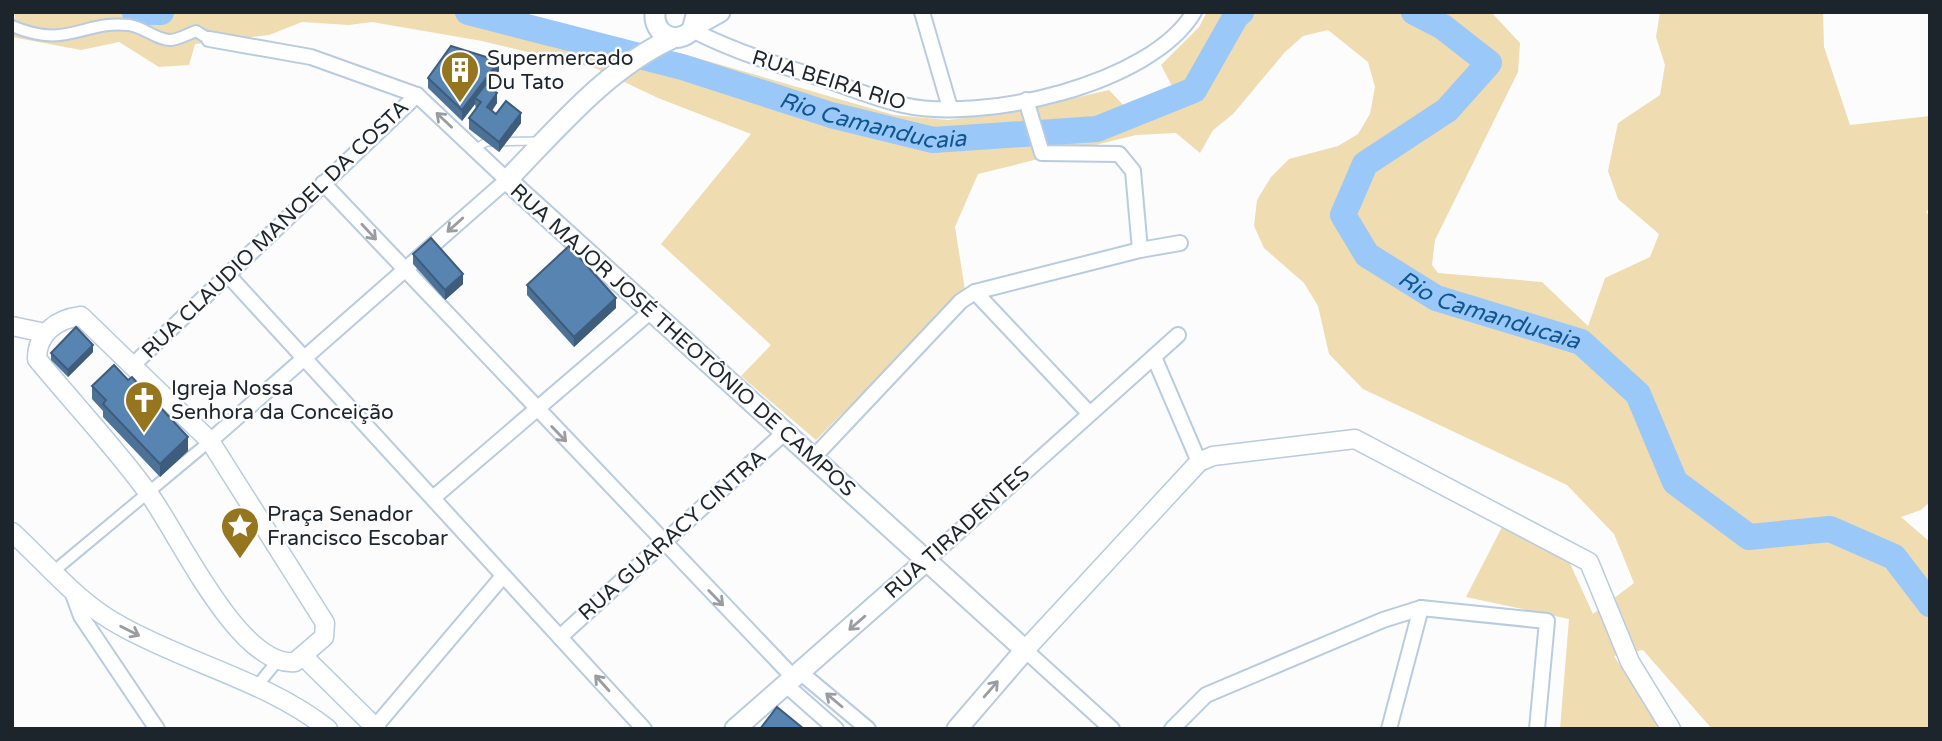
<svg xmlns="http://www.w3.org/2000/svg" width="1942" height="741" viewBox="0 0 1942 741" font-family="'Varela Round',sans-serif">
<rect width="100%" height="100%" fill="#fcfcfc"/>
<path fill="#efdcb1" d="M12,12H507L615,46L680,53L894,115L948,120L1014,112L1109,90L1127,109L1173,88L1161,65L1199,27L1207,12H1491L1520,43L1518,72L1435,240L1432,265L1438,273L1542,282L1588,326L1605,278L1650,257L1659,234L1618,199L1608,171L1618,123L1660,95L1665,65L1656,37L1660,12H1823L1824,47L1850,125L1930,116V209L1926,211L1930,219V502L1921,510L1901,517L1930,542V729H1712L1643,650L1614,656L1661,729H1560L1569,619L1466,597L1502,527L1568,559L1593,614L1634,583L1614,534L1567,485L1363,389L1329,354L1318,306L1304,283L1264,248L1254,226L1257,200L1271,177L1289,159L1338,146L1358,134L1370,114L1375,87L1368,62L1328,30L1303,36L1285,52L1233,114L1213,130L1200,153L1176,133L1136,135L978,174L955,227L965,290L816,440L741,376L771,345L661,244L751,134L658,98L595,68L482,41L372,22L349,25L302,22L269,35L195,44L189,65L159,67L119,42L81,50L12,37L15,15Z"/>
<g fill="none" stroke-linecap="round" stroke-linejoin="round">
<g stroke="#9ac8f9" stroke-width="26">
<path d="M135,12H161"/>
<path id="s1" d="M468,12L682,67L831,115L933,140L1097,129L1194,90L1236,16L1241,12"/>
<path id="s2" d="M1414,12L1443,27L1489,63L1447,110L1365,164L1343,215L1367,255L1436,298L1581,342L1638,394L1675,482L1749,537L1830,529L1894,557L1930,604"/>
</g>
<defs>
<path id="service" d="M475,149L486,142L538,141"/>
<g id="pedestrian">
<path d="M12,26C68,50 82,20 129,25C144,27 156,40 170,40C178,40 188,34 196,31L209,39"/>
<path d="M54,571L210,441"/>
<path d="M257,686L278,660"/>
</g>
<g id="minor">
<path d="M922,12L950,108"/>
<path d="M692,30C735,52 781,66 827,80C852,89 877,99 903,105C981,123 1151,85 1194,12"/>
<path d="M209,39L311,57L417,95L507,180L210,441"/>
<path d="M1026,100L1042,153L1119,154L1133,171L1140,250"/>
<path d="M323,183L794,678"/>
<path d="M228,275L644,729"/>
<path d="M975,292L1088,412"/>
<path d="M1154,357L1199,462"/>
<path d="M134,364L417,95"/>
<path d="M812,459L961,301L975,292L1140,250L1180,243"/>
<path d="M433,498L650,312"/>
<path d="M926,561L1178,335"/>
<path d="M73,594L81,616L157,729"/>
<path d="M560,637L784,433"/>
<path d="M1025,650L1112,729"/>
<path d="M800,672L868,729"/>
<path d="M786,685L836,729"/>
<path d="M375,727L503,576"/>
<path d="M1172,729L1206,695L1383,620L1421,608L1547,621L1537,729"/>
<path d="M1389,729L1421,608"/>
</g>
<g id="tertiary">
<path d="M81,316L210,441L325,623L324,637L295,662C239,668 178,533 149,494C115,447 74,404 37,359C37,333 57,319 81,316Z"/>
<path d="M12,326L45,333"/>
<path d="M12,532C48,565 78,603 121,626C189,664 267,681 328,729"/>
<path d="M1025,650L1199,462L1213,456L1355,439L1589,562L1630,662L1671,729"/>
<path d="M303,656L377,729"/>
</g>
<g id="secondary">
<path d="M655,12C653,35 676,46 692,30L697,12"/>
<path d="M695,26L720,12"/>
<path d="M673,38C607,68 557,129 507,180L1025,650L957,729"/>
<path d="M735,729L926,561"/>
</g>
</defs>
<use href="#service" stroke="#b7cbe1" stroke-width="10"/>
<use href="#pedestrian" stroke="#b7cbe1" stroke-width="14"/>
<use href="#minor" stroke="#b7cbe1" stroke-width="18"/>
<use href="#tertiary" stroke="#b7cbe1" stroke-width="21"/>
<use href="#secondary" stroke="#b7cbe1" stroke-width="23"/>
<use href="#service" stroke="#fff" stroke-width="7"/>
<use href="#pedestrian" stroke="#fff" stroke-width="10"/>
<use href="#minor" stroke="#fff" stroke-width="14"/>
<use href="#tertiary" stroke="#fff" stroke-width="18"/>
<use href="#secondary" stroke="#fff" stroke-width="19"/>
</g>
<g fill="#4c7298">
<path d="M499,71L488,86L497,103L492,111L496,114L521,123L499,152L469,129V118L476,109L475,104L462,121L428,88V78Z"/>
<path d="M413,254L463,284L445,300L413,264Z"/>
<path d="M527,285L616,308L574,347L527,295Z"/>
<path d="M93,352L68,377L51,360V353Z"/>
<path d="M92,386L188,451L160,477L103,417V411L92,399Z"/>
</g>
<g fill="#3e5c7c">
<path d="M499,61V71L478,100L475,98V104L462,121V110Z"/>
<path d="M497,93V103L487,117V107Z"/>
<path d="M521,113V123L499,152V142Z"/>
<path d="M463,274V284L445,300V290Z"/>
<path d="M616,298V308L574,347V337Z"/>
<path d="M93,345V352L68,377V370Z"/>
<path d="M188,437V451L160,477V464Z"/>
</g>
<g fill="#5884b1" stroke="#3e5c7c" stroke-width="2">
<path d="M451,46L499,61L462,110L428,78Z"/>
<path d="M486,84L497,93L487,107L496,114L506,101L521,113L499,142L469,118L481,102L475,98Z"/>
<path d="M431,238L463,274L445,290L413,254Z"/>
<path d="M569,246L616,298L574,337L527,285Z"/>
<path d="M76,327L93,345L68,370L51,353Z"/>
<path d="M114,365L128,380L132,377L188,437L160,464L103,404L106,400L92,386Z"/>
<path d="M777,707L804,729H760Z"/>
</g>
<defs><path id="oneway-shaft" d="M-6 0H5M1.5-3L5.5 0L1.5 3" fill="none" stroke-width="1.6" stroke-linecap="round" stroke-linejoin="round" transform="scale(1.75)"/></defs>
<g stroke="#999ca0">
<use href="#oneway-shaft" transform="translate(444 120) rotate(-137)"/>
<use href="#oneway-shaft" transform="translate(455 225) rotate(138)"/>
<use href="#oneway-shaft" transform="translate(369 232) rotate(47)"/>
<use href="#oneway-shaft" transform="translate(559 434) rotate(46)"/>
<use href="#oneway-shaft" transform="translate(716 598) rotate(46)"/>
<use href="#oneway-shaft" transform="translate(857 623) rotate(139)"/>
<use href="#oneway-shaft" transform="translate(130 631) rotate(27)"/>
<use href="#oneway-shaft" transform="translate(602 683) rotate(-132)"/>
<use href="#oneway-shaft" transform="translate(991 689) rotate(-49)"/>
<use href="#oneway-shaft" transform="translate(834 700) rotate(-140)"/>
</g>
<defs>
<symbol id="building-pin" viewBox="-11 -11 22 30"><path d="M0 17L-7.5 6A9.5 9.5 0 1 1 7.5 6Z" fill="#95751d" stroke="#fcfcfc"/><path d="M-4-6H4V6H1V3H-1V6H-4ZM-2.5-4.3h1.7v1.8h-1.7ZM.8-4.3h1.7v1.8H.8ZM-2.5-1h1.7V.8h-1.7ZM.8-1h1.7V.8H.8Z" fill="#fff"/></symbol>
<symbol id="church-pin" viewBox="-11 -11 22 30"><path d="M0 17L-7.5 6A9.5 9.5 0 1 1 7.5 6Z" fill="#95751d" stroke="#fcfcfc"/><path d="M-1.2-6h2.4v3.5h3.3v2.4h-3.3V6h-2.4V-.1h-3.3v-2.4h3.3Z" fill="#fff"/></symbol>
<symbol id="sight-pin" viewBox="-11 -11 22 30"><path d="M0 17L-7.5 6A9.5 9.5 0 1 1 7.5 6Z" fill="#95751d" stroke="#fcfcfc"/><path d="M0-6L1.8-2.2L6-1.7L2.9 1.2L3.7 5.4L0 3.3L-3.7 5.4L-2.9 1.2L-6-1.7L-1.8-2.2Z" fill="#fff"/></symbol>
</defs>
<g fill-rule="evenodd">
<use href="#building-pin" x="438" y="48" width="44" height="60"/>
<use href="#church-pin" x="122" y="378" width="44" height="60"/>
<use href="#sight-pin" x="218" y="504" width="44" height="60"/>
</g>
<g text-anchor="middle" stroke-width="5" stroke-linejoin="round" paint-order="stroke">
<g font-size="21" fill="#1c242c" stroke="#fcfcfc" text-anchor="start">
<text x="487" y="65">Supermercado<tspan x="487" dy="24">Du Tato</tspan></text>
<text x="171" y="395">Igreja Nossa<tspan x="171" dy="24">Senhora da Conceição</tspan></text>
<text x="267" y="521">Praça Senador<tspan x="267" dy="24">Francisco Escobar</tspan></text>
</g>
<g font-size="21" fill="#1c242c" stroke="#fcfcfc">
<text transform="translate(829 80) rotate(17)" y="7">RUA BEIRA RIO</text>
<text transform="translate(275 229) rotate(-44)" y="7">RUA CLAUDIO MANOEL DA COSTA</text>
<text transform="translate(683 340) rotate(42)" y="7">RUA MAJOR JOSÉ THEOTÔNIO DE CAMPOS</text>
<text transform="translate(957 532) rotate(-42)" y="7">RUA TIRADENTES</text>
<text transform="translate(672 535) rotate(-42)" y="7">RUA GUARACY CINTRA</text>
</g>
<g font-size="23" font-style="italic" fill="#10558f" stroke="#fcfcfc">
<text dy="8" stroke="none"><textPath href="#s1" startOffset="420">Rio Camanducaia</textPath></text>
<text dy="8" stroke="none"><textPath href="#s2" startOffset="490">Rio Camanducaia</textPath></text>
</g>
</g>
<rect width="1942" height="741" fill="none" stroke="#1c242c" stroke-width="28"/>
</svg>
